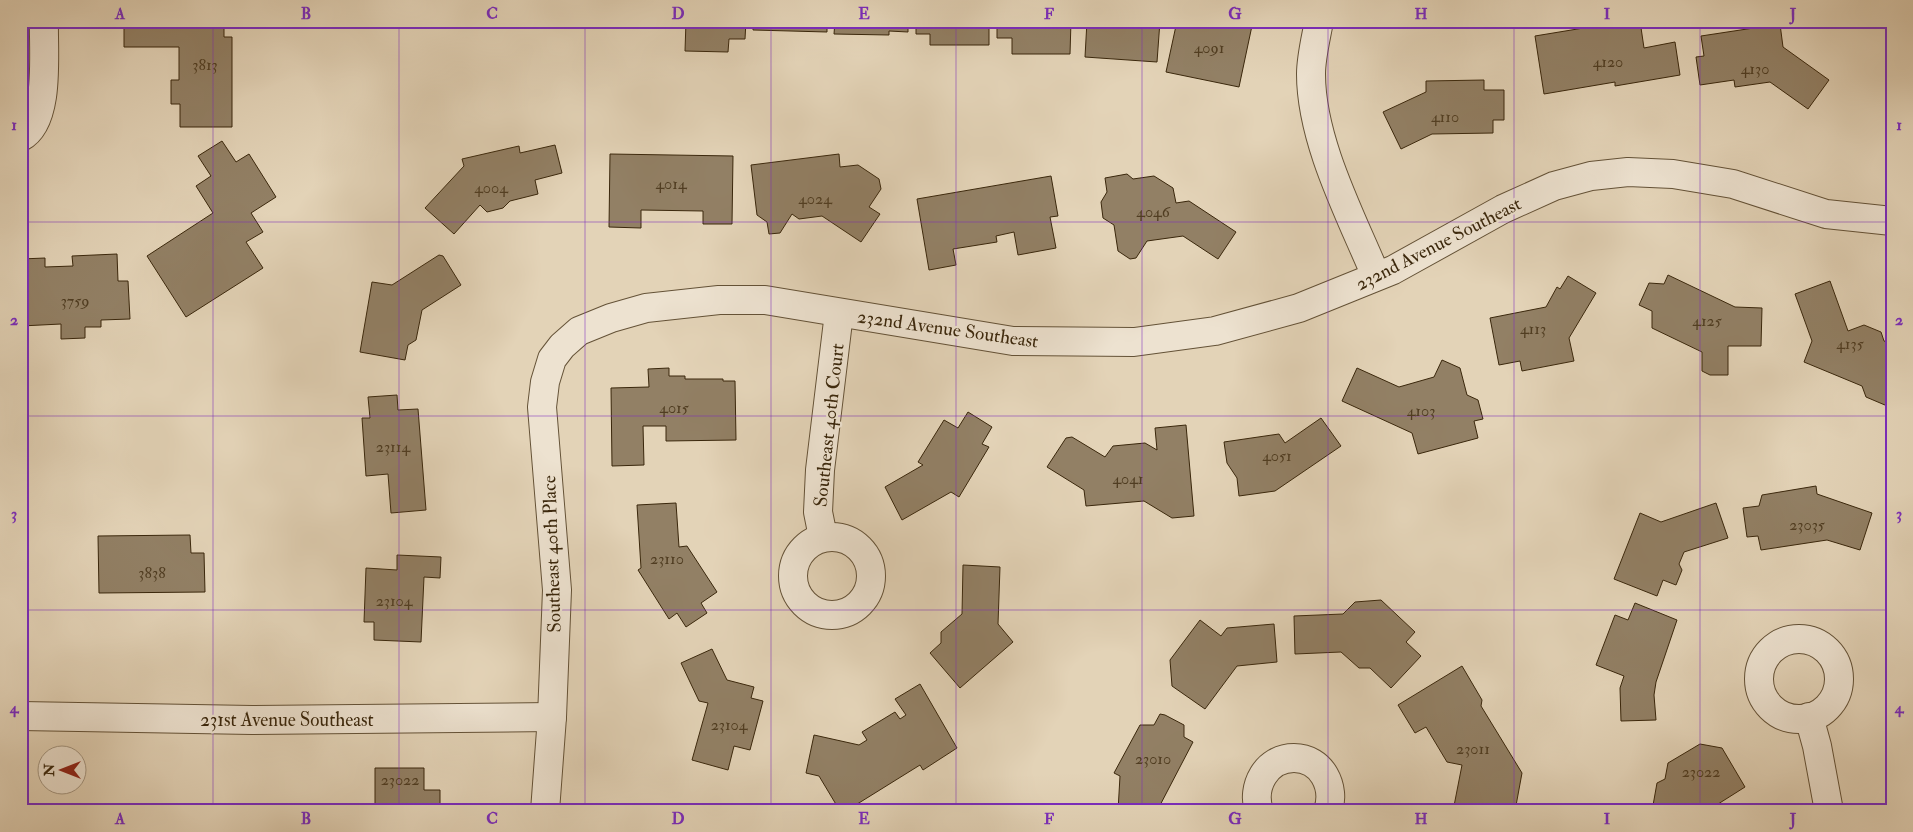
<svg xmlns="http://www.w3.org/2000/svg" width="1913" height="832" viewBox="0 0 1913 832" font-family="'IM FELL Double Pica',serif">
<rect width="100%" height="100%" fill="#e3d3b7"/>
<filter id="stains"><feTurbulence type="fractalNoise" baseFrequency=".004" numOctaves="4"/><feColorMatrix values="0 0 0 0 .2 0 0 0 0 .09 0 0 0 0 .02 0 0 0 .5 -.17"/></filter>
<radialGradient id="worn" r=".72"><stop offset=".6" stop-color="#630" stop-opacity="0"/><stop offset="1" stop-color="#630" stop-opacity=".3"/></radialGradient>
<g fill="#928065" stroke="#3a270c">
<path d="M124,21H224V37H232V127H180V104H171V80H179V47H124Z"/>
<path d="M686,21H746L745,39H729L728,52L685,51Z"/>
<path d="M753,21H827V32L753,30Z"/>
<path d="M835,21H908V32L889,31V35L834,34Z"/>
<path d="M916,21H989V45H930V34H916Z"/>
<path d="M997,21H1071L1070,54H1012V38H997Z"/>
<path d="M1087,21H1160L1157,62L1085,57Z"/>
<path d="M1177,21H1253L1239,87L1166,72Z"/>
<path d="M1626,21H1640L1644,48L1675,42L1680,75L1615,86V82L1544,94L1535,36Z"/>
<path d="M1780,24L1783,47L1829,80L1808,109L1770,82L1735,87L1734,80L1700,85L1696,57L1704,56L1701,36Z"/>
<path d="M1484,80V90H1504V120H1493V133L1432,134L1401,149L1383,112L1426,92V81Z"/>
<path d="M222,141L236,162L249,154L276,197L251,213L263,232L246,242L263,268L186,317L147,256L213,213L196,186L211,176L198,156Z"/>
<path d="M555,145L562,173L535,180L538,194L510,201L503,208L487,212L480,205L454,234L425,208L464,166L462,159L519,146L520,153Z"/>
<path d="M610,154L733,156L732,224H703V211L641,210V228L609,227Z"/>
<path d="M839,154L840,167L858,165L879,179L881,189L869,207L880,214L861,242L822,216L799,219L792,214L780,233L769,234L767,222L757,215L751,165Z"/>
<path d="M1127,174L1133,179L1154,176L1173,188L1176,203L1189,201L1236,232L1218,259L1183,236L1147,241L1136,258L1130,259L1118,251L1114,225L1103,218L1101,202L1107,192L1105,178Z"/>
<path d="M1051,176L1058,216L1050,217L1056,248L1018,255L1014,232L996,236L997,242L953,249L956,265L929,270L917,199Z"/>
<path d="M117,254L118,281H128L130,319L101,320V327H85V338L61,339V324L21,326V259L45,258V267L73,266L72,256Z"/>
<path d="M439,255L443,256L461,285L422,310L416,340L408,345L405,360L360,352L372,282L392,285Z"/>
<path d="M1668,275L1735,307L1762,308L1761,346H1728V375H1710L1702,371V352L1652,328V311L1639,305L1649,283L1664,284Z"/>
<path d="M1568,276L1596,293L1569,338L1574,361L1522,371L1520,361L1499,365L1490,318L1546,307L1557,287L1560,289Z"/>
<path d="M1830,281L1848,331L1864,325L1881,332L1884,341L1892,344V408L1866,397L1862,386L1804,362L1812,341L1795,294Z"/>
<path d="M1442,360L1460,368L1467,395L1478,400L1483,419L1474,421L1478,438L1418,454L1412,433L1342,401L1357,368L1399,387L1434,377Z"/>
<path d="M669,368V376H685V379H723V381H735L736,440L666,441V426H643L644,465L612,466L611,388L649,387L648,369Z"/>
<path d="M397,395L398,410L418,409L426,510L391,513L388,474L366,476L362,418H370L368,397Z"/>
<path d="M968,412L992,427L982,444L989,447L959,497L951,492L902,520L885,487L923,465L918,462L944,420L958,428Z"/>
<path d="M1321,418L1341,446L1275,491L1239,496L1237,478L1227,463L1224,442L1279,434L1285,443Z"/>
<path d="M1186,425L1194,516L1172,518L1144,501L1086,506L1084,490L1047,467L1066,438L1072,437L1105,457L1113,446L1145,443L1157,450L1155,428Z"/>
<path d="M1816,486L1817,494L1872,513L1860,550L1827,540L1761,550L1758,536L1747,537L1743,508L1759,506L1762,495Z"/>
<path d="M676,503L679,547L687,546L717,592L701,603L707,613L686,627L677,613L669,619L638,570L641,568L637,505Z"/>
<path d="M1716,503L1728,538L1684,552L1679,564L1682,570L1676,585L1663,580L1657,596L1614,579L1640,513L1661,522Z"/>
<path d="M190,535L191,553H204L205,592L99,593L98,536Z"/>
<path d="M397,555L441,557L440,578L424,577L421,642L374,640V622H364L366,568L397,570Z"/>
<path d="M963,565L1000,567L998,624L1013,642L960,688L930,653L941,643V632L962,614Z"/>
<path d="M1381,600L1415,632L1406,642L1421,656L1391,688L1370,668H1359L1341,652L1295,654L1294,616L1343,614L1355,602Z"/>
<path d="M1635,603L1677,620L1656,682L1654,695L1656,720L1621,721L1620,688L1624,676L1596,665L1615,615L1628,620Z"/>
<path d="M1200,620L1221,636L1227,628L1274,624L1277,662L1237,666L1205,709L1172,686L1170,660Z"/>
<path d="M712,649L727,680L754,687L751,698L763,701L750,750L734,746L728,770L692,760L708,703L699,701L681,663Z"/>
<path d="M1462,666L1482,700L1481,706L1522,773L1515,811H1453L1462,765L1447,762L1426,727L1415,733L1398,705Z"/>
<path d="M920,684L957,748L923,770L920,765L846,811H840L819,776L806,773L814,735L859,745L867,740L862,732L895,712L900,719L906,715L895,699Z"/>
<path d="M1160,714L1165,715L1184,725V737L1193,742L1157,811H1118L1120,776L1114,773L1140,725H1154Z"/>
<path d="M1700,744L1722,748L1745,787L1707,811H1652L1657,783L1665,779L1668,763Z"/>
<path d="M375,768H424V790H440V811H375Z"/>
</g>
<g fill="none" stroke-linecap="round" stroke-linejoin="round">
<defs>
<g id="minor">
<path d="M1319,21C1316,38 1311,57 1311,74C1311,141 1351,216 1376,276"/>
<path d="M21,137C51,121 43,51 44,21"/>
<circle cx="832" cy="576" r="39"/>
<path d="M823,537L818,512L820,470L839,313"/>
<circle cx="1799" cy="679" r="40"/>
<path d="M21,716L252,720L552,717"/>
<path d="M1809,717L1817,746L1829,811"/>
<path d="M545,811L552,717L557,590L542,407L545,382L552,359L562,346L579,331L611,318L646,308L719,300H765L1013,341L1134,342L1215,331L1299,308L1393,270L1503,209L1554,186L1591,176L1628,172L1673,174L1733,184L1826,214L1892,221"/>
<path d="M1259,811C1251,787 1266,758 1294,758C1322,758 1336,787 1328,811"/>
</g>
</defs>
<use href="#minor" stroke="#645237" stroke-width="30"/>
<use href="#minor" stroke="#ede2d0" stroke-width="28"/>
</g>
<path fill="none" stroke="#7b2cbf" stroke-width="1" stroke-opacity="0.55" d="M213,21V811M399,21V811M585,21V811M771,21V811M956,21V811M1142,21V811M1328,21V811M1514,21V811M1700,21V811M21,222H1892M21,416H1892M21,610H1892"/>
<g text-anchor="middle" stroke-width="4.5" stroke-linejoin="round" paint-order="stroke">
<g font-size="16" fill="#503d22">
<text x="1209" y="53">4091</text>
<text x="1608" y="67">4120</text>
<text x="205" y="70">3813</text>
<text x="1755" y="74">4130</text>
<text x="1445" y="122">4110</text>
<text x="671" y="189">4014</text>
<text x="491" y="193">4004</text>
<text x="815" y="204">4024</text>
<text x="1153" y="217">4046</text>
<text x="75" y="306">3759</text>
<text x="1707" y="326">4125</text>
<text x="1533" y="334">4113</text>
<text x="1850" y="349">4135</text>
<text x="674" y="413">4015</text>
<text x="1421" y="416">4103</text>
<text x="393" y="452">23114</text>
<text x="1277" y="461">4051</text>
<text x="1128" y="484">4041</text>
<text x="1807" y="530">23035</text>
<text x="667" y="564">23110</text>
<text x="152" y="578">3838</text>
<text x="394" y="606">23104</text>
<text x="729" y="730">23104</text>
<text x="1473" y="754">23011</text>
<text x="1153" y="764">23010</text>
<text x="1701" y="777">23022</text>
<text x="400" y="785">23022</text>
</g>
<g font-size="19" fill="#3a270c" stroke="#ede2d0">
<text transform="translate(1438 243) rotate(-27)" y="7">232nd Avenue Southeast</text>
<text transform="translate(948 328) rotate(8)" y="7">232nd Avenue Southeast</text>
<text transform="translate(828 425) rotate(-84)" y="7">Southeast 40th Court</text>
<text transform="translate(551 554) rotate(-92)" y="7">Southeast 40th Place</text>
<text x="287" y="726">231st Avenue Southeast</text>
</g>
</g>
<rect width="1913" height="832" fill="none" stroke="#e3d3b7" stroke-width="55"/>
<g transform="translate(62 770) rotate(270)"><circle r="24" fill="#ede2d0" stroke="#a59782"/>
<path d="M0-4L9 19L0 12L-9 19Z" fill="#8f2418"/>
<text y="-8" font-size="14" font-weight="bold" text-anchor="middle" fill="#3a270c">N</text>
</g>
<rect x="28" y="28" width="1858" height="776" fill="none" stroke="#7b2cbf" stroke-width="2"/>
<g font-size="16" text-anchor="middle" font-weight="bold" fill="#7b2cbf">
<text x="120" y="19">A</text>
<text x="306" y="19">B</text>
<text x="492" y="19">C</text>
<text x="678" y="19">D</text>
<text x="864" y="19">E</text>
<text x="1049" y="19">F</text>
<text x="1235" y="19">G</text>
<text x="1421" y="19">H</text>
<text x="1607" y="19">I</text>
<text x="1793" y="19">J</text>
<text x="14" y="130">1</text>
<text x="1899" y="130">1</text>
<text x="14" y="325">2</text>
<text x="1899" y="325">2</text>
<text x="14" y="519">3</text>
<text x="1899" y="519">3</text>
<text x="14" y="713">4</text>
<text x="1899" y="713">4</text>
<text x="120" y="824">A</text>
<text x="306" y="824">B</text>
<text x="492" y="824">C</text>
<text x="678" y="824">D</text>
<text x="864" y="824">E</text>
<text x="1049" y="824">F</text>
<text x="1235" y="824">G</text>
<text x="1421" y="824">H</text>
<text x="1607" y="824">I</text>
<text x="1793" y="824">J</text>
</g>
<rect width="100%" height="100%" filter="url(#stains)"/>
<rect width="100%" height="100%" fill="url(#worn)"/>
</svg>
